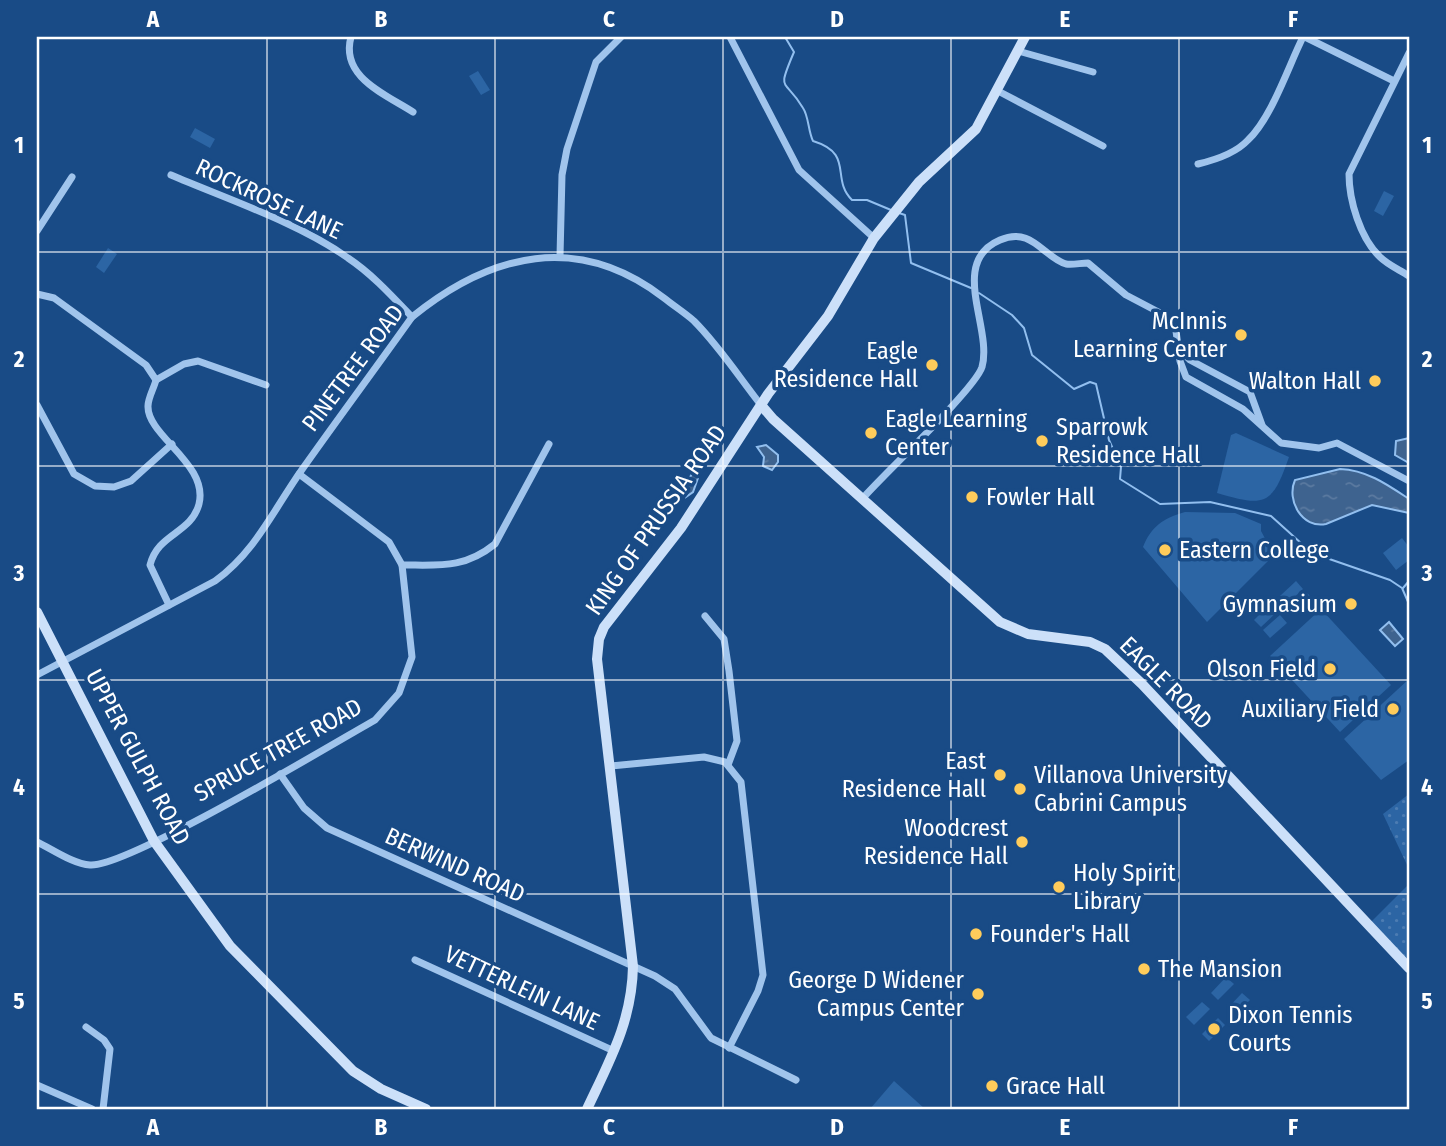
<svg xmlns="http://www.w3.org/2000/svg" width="1446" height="1146" viewBox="0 0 1446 1146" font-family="'Fira Sans Condensed',sans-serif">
<defs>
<pattern id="park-dots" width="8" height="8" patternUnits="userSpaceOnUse" patternTransform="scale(1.75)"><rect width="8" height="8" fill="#2c65a4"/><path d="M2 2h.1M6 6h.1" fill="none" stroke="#4c7cb2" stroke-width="1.8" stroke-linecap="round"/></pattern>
<pattern id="water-ripples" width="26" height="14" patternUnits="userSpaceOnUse" patternTransform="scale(1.75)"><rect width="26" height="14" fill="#3e638f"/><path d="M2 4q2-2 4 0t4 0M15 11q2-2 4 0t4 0" fill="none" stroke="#5b7aa0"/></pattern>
</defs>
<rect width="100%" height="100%" fill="#194b86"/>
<g fill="url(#park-dots)">
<path d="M1409,794V869L1383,814Z"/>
<path d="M1409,884V968L1369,924Z"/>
</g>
<g fill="#2c65a4">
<path d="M478,71L490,90L481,95L469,76Z"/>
<path d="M195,128L215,139L210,148L190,137Z"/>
<path d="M1384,191L1394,196L1383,216L1374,211Z"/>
<path d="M108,248L117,254L104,273L96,267Z"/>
<path d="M1236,433L1289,457C1272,506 1265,507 1217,493L1231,435Z"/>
<path d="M1185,512L1235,513L1261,524V531L1274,555L1207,622L1143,547C1151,527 1163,518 1185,512Z"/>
<path d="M1402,538L1409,547V560L1396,570L1383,553Z"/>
<path d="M1296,581L1303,589L1287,604L1280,596Z"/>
<path d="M1306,592L1313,599L1296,614L1289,607Z"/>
<path d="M1270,604L1277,612L1261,627L1254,620Z"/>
<path d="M1321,609L1391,685L1340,732L1270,656Z"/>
<path d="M1280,615L1287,623L1270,638L1263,630Z"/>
<path d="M1409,679V760L1381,780L1344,739Z"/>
<path d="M1226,977L1234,984L1218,1000L1211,993Z"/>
<path d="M1242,993L1250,1000L1234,1016L1227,1009Z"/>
<path d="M1202,1002L1210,1009L1194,1025L1186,1017Z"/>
<path d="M1218,1018L1225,1025L1209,1041L1202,1034Z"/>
<path d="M894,1081L925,1109H870Z"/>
</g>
<g fill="url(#water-ripples)" stroke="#92bfef" stroke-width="2">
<path d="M1409,438V463L1395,455L1396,441Z"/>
<path d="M766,445L778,455V462L772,470L763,466L764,457L757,447Z"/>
<path d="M1340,469C1367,470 1388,485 1409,499V513L1372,505L1326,524C1302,529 1286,500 1295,480Z"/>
<path d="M693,472L698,478L693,492L686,497L685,486Z"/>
<path d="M1389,622L1403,639L1395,646L1380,630Z"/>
</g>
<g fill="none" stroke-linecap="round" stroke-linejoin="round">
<g stroke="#92bfef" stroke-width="2">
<path d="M785,37L794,52C776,94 785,77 803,108C809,117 808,131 813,141C855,154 830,178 852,200H867L891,210"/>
<path d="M899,213L905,215L911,263L971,288"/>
<path d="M979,293L1012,315L1024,328L1032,355L1074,389L1090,382L1096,384L1109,440L1121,467L1120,479L1160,504L1210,502L1271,516L1312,553L1390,580L1402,588L1409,604"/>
<path d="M1403,588L1409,581"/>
</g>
<g stroke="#a0c4ec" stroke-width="7">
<path d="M351,37C340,77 385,94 413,112"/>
<path d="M730,37L799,170L874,238"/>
<path d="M1305,37L1394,81"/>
<path d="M1018,51L1093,72"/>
<path d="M1409,53L1349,174C1349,200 1360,238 1380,257C1388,265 1400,270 1409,276"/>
<path d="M998,91L1103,146"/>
<path d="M1198,164C1215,160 1236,153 1248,140C1272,117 1288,67 1303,37"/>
<path d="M171,175C227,199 299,223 348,258C372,274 392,296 412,317"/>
<path d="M37,231L72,177"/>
<path d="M560,256L562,175L567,149L596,62L621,37"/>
<path d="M37,294L54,298L146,365L156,380C154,388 148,398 148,406C147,436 209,464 199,504C191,534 158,533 150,565L169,605"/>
<path d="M1180,350L1190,360L1250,392L1262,425"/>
<path d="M156,380L184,364L198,361L266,385"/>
<path d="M37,405L74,474L95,486L114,487L131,481L172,444"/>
<path d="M864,497C885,473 975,389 982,367C993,328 948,262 1000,240C1032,226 1043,257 1066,264C1073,265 1081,263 1088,263L1126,295L1166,316L1176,331L1180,361L1186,377L1243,409L1281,443L1319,448L1337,443L1409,481"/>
<path d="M402,565C439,565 464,569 495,544L549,444"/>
<path d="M705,616L724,639L729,671L737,741L728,765"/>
<path d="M37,675L215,581C255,552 273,511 301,471C337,420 375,369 412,317C491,253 578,232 664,298C674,306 685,313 694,321C719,346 739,377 761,405"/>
<path d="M611,766L704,757L725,762L741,782L763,975L758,991L729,1048"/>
<path d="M280,774L304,808L327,828L655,976L675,989L711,1038L796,1080"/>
<path d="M37,842C52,849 73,864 90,865C126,868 331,745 375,720L399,693L412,657L402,565L389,542L299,474"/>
<path d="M415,960L614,1051"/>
<path d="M86,1027L104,1040L110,1049L103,1109"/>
<path d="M37,1085L92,1109"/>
</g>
<g stroke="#cce0f9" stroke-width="10">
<path d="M761,405L773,419L1000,622L1028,634L1090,642L1105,649L1142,684L1409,968"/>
<path d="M37,612L154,841L230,946L353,1071L381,1089L426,1109"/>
<path d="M587,1109C610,1060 632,1021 633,966L597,659L599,639L604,627L681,528L768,394L828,316L874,238L919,182L976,129L1025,37"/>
</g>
</g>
<path fill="none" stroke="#fff" stroke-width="2" stroke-opacity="0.55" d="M267,37V1109M495,37V1109M723,37V1109M951,37V1109M1179,37V1109M37,252H1409M37,466H1409M37,680H1409M37,894H1409"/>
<g fill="#ffcc5b" stroke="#194b86" stroke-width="2.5">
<circle cx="1241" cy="335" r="7"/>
<circle cx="932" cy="365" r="7"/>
<circle cx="1375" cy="381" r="7"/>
<circle cx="871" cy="433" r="7"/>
<circle cx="1042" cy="441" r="7"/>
<circle cx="972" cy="497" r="7"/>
<circle cx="1165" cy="550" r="7"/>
<circle cx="1351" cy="604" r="7"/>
<circle cx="1330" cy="669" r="7"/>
<circle cx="1393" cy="709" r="7"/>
<circle cx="1000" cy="775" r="7"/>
<circle cx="1020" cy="789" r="7"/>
<circle cx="1022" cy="842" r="7"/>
<circle cx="1059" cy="887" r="7"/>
<circle cx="976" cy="934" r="7"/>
<circle cx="1144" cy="969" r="7"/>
<circle cx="978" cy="994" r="7"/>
<circle cx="1214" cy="1029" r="7"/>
<circle cx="992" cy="1086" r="7"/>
</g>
<g text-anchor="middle" stroke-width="7" stroke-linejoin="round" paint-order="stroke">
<g font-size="24" fill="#fff" stroke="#194b86">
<text transform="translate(269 199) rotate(25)" y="8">ROCKROSE LANE</text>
<text transform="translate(353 368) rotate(-53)" y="8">PINETREE ROAD</text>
<text transform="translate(656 520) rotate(-55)" y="8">KING OF PRUSSIA ROAD</text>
<text transform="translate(1166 683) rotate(45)" y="8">EAGLE ROAD</text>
<text transform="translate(278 750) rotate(-29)" y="8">SPRUCE TREE ROAD</text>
<text transform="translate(138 757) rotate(62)" y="8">UPPER GULPH ROAD</text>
<text transform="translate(455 865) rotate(24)" y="8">BERWIND ROAD</text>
<text transform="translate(522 988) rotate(25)" y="8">VETTERLEIN LANE</text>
</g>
<g font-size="24" fill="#fff" stroke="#194b86" text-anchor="start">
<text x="1227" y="329" text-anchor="end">McInnis<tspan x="1227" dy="28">Learning Center</tspan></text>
<text x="918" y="359" text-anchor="end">Eagle<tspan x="918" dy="28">Residence Hall</tspan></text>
<text x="1361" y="389" text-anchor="end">Walton Hall</text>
<text x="885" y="427">Eagle Learning<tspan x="885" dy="28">Center</tspan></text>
<text x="1056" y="435">Sparrowk<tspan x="1056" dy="28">Residence Hall</tspan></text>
<text x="986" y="505">Fowler Hall</text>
<text x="1179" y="558">Eastern College</text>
<text x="1337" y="612" text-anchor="end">Gymnasium</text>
<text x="1316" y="677" text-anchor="end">Olson Field</text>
<text x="1379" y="717" text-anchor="end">Auxiliary Field</text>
<text x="986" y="769" text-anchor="end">East<tspan x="986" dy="28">Residence Hall</tspan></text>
<text x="1034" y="783">Villanova University<tspan x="1034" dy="28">Cabrini Campus</tspan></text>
<text x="1008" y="836" text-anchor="end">Woodcrest<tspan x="1008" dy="28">Residence Hall</tspan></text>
<text x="1073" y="881">Holy Spirit<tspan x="1073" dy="28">Library</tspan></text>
<text x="990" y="942">Founder's Hall</text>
<text x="1158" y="977">The Mansion</text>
<text x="964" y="988" text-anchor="end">George D Widener<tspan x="964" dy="28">Campus Center</tspan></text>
<text x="1228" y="1023">Dixon Tennis<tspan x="1228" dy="28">Courts</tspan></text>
<text x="1006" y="1094">Grace Hall</text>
</g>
</g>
<rect width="1446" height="1146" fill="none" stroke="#194b86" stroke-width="77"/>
<rect x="38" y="38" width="1370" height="1070" fill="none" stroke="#fff" stroke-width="2.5"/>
<g font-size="23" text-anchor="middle" font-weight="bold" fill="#fff">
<text x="153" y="27">A</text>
<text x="381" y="27">B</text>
<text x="609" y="27">C</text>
<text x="837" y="27">D</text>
<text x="1065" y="27">E</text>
<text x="1293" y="27">F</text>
<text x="19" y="153">1</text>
<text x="1427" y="153">1</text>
<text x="19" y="367">2</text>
<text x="1427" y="367">2</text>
<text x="19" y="581">3</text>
<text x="1427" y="581">3</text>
<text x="19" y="795">4</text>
<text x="1427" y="795">4</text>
<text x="19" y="1009">5</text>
<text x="1427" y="1009">5</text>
<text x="153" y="1135">A</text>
<text x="381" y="1135">B</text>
<text x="609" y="1135">C</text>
<text x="837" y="1135">D</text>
<text x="1065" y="1135">E</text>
<text x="1293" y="1135">F</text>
</g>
</svg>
